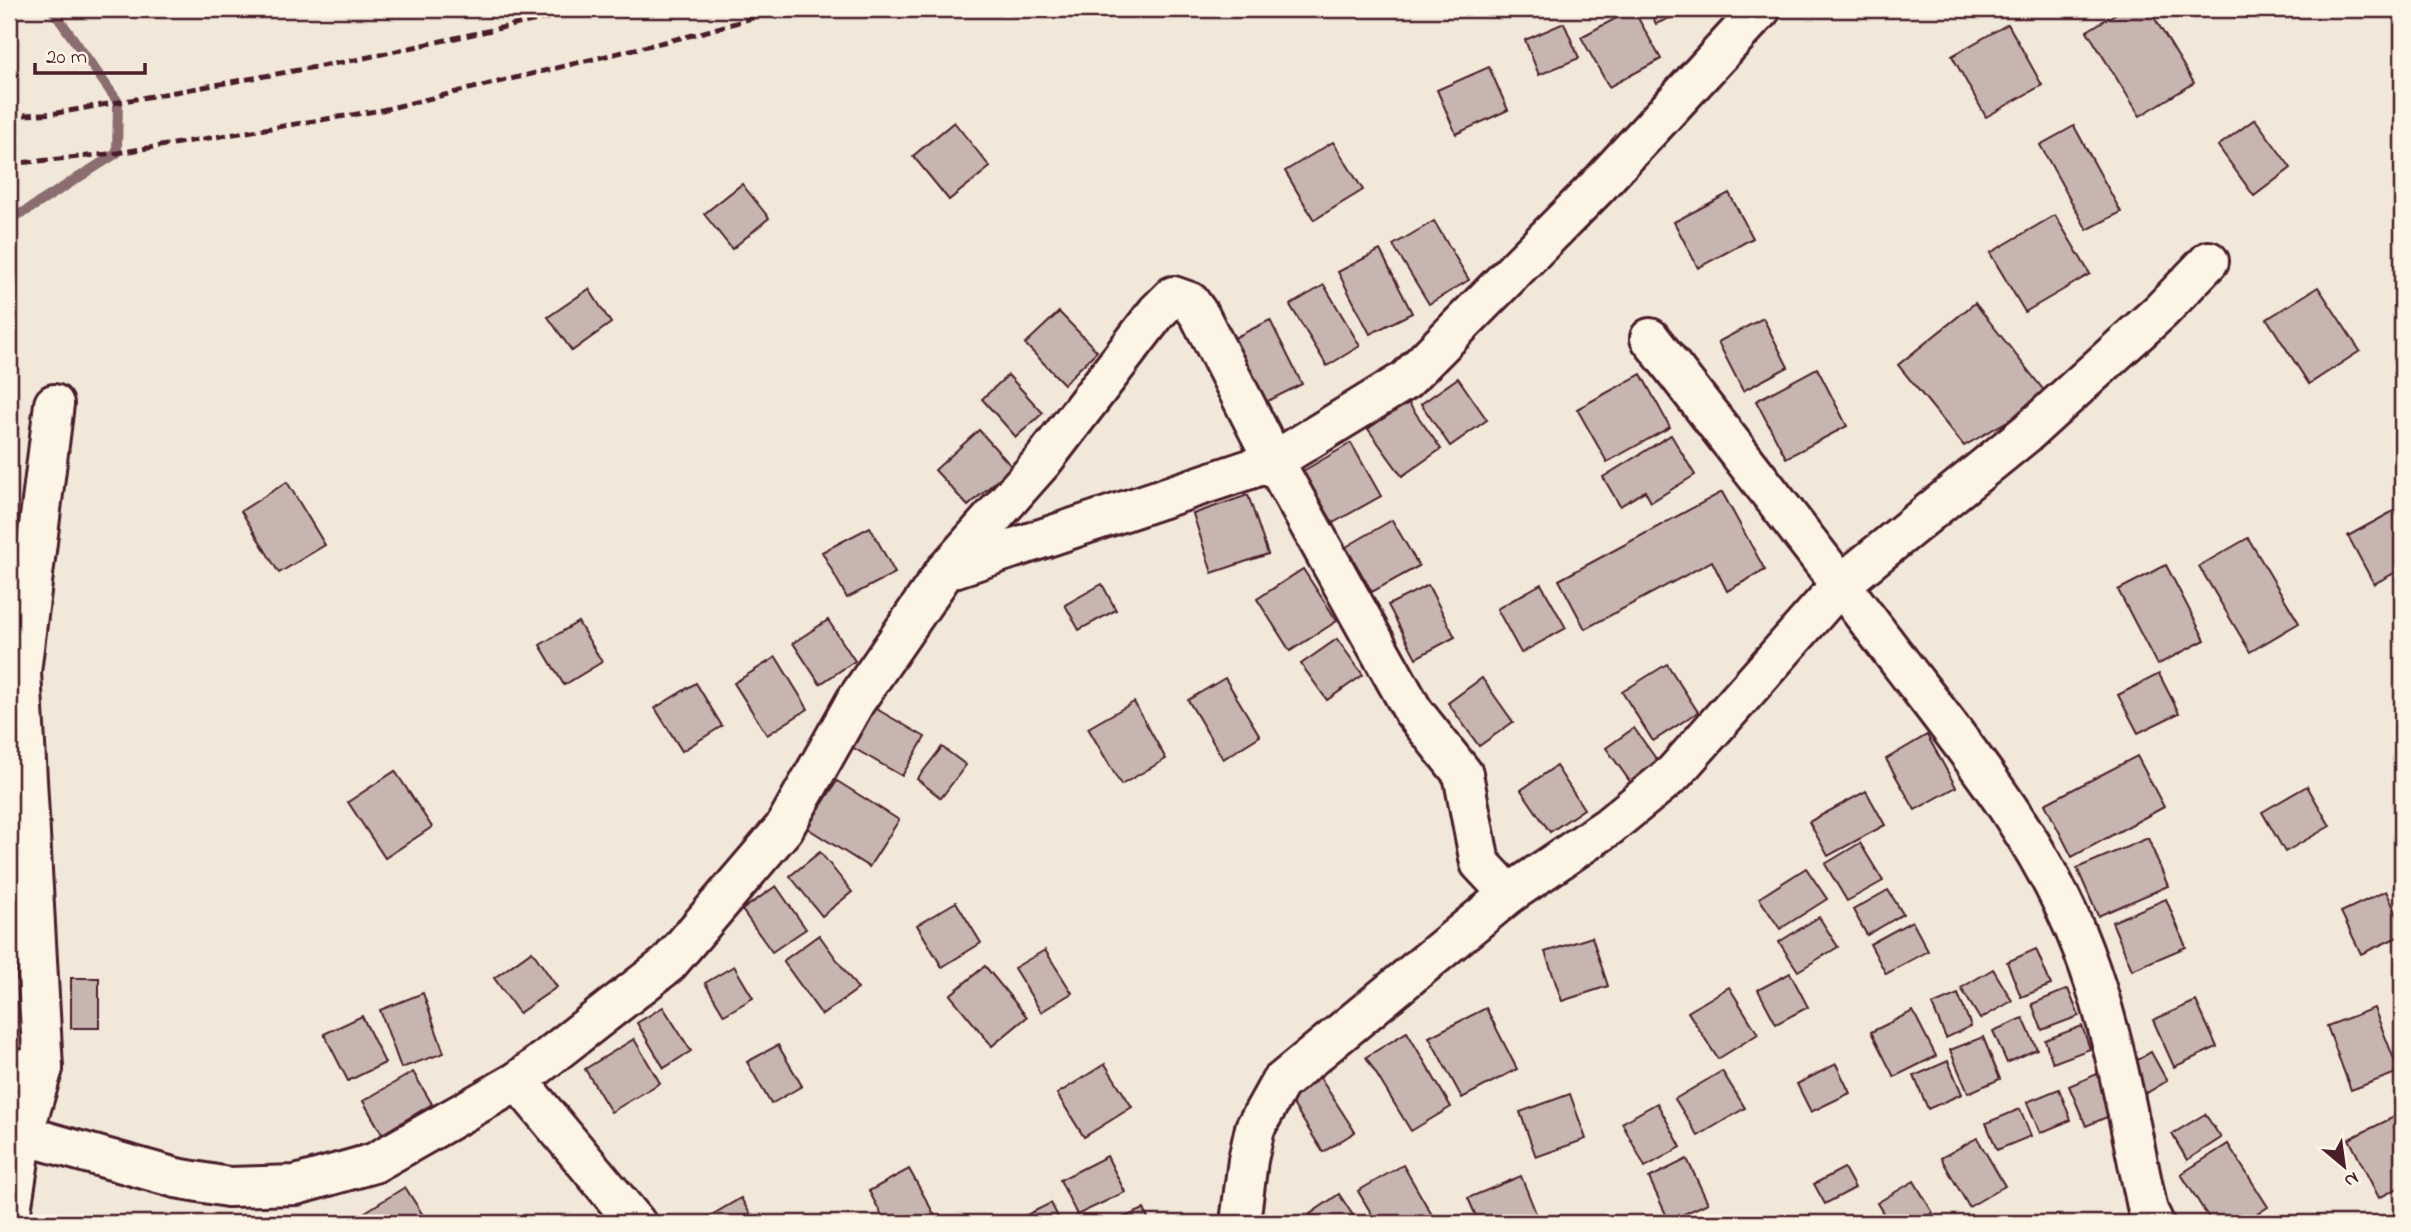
<svg xmlns="http://www.w3.org/2000/svg" width="2411" height="1232" viewBox="0 0 2411 1232" font-family="'Indie Flower',sans-serif">
<rect width="100%" height="100%" fill="#f1e8da"/>
<filter id="ink" filterUnits="userSpaceOnUse"><feTurbulence type="fractalNoise" baseFrequency=".0143" numOctaves="2"/><feDisplacementMap in="SourceGraphic" scale="14" xChannelSelector="R" yChannelSelector="G"/><feConvolveMatrix kernelMatrix="1 2 1 2 8 2 1 2 1" color-interpolation-filters="sRGB"/></filter>
<g filter="url(#ink)">
<g fill="none" stroke-linecap="round" stroke-linejoin="round">
<path stroke="#8b6d6f" stroke-width="10" d="M9,218L26,211L117,153L118,102L52,9"/>
</g>
<g fill="#c7b6af" stroke="#4a1f2b" stroke-width="2">
<path d="M1633,9L1661,59L1609,87L1581,37Z"/>
<path d="M1649,9H1690L1656,24Z"/>
<path d="M2123,9H2149L2194,83L2140,116L2087,31Z"/>
<path d="M1564,23L1579,58L1539,75L1525,40Z"/>
<path d="M2008,24L2042,85L1986,117L1952,56Z"/>
<path d="M1489,67L1508,110L1456,134L1437,90Z"/>
<path d="M2255,119L2291,168L2254,196L2218,146Z"/>
<path d="M954,122L990,167L949,200L913,156Z"/>
<path d="M2074,126L2121,212L2087,230L2040,145Z"/>
<path d="M1333,142L1363,190L1314,220L1285,171Z"/>
<path d="M742,184L769,218L732,249L704,214Z"/>
<path d="M1729,193L1753,238L1698,268L1674,222Z"/>
<path d="M2055,215L2090,274L2025,312L1990,253Z"/>
<path d="M1434,221L1469,280L1429,304L1393,245Z"/>
<path d="M1380,250L1412,313L1370,334L1338,272Z"/>
<path d="M1324,285L1360,346L1327,366L1290,305Z"/>
<path d="M2318,287L2360,351L2309,384L2267,319Z"/>
<path d="M589,289L611,323L572,351L548,317Z"/>
<path d="M1975,303L2049,397L1964,446L1898,365Z"/>
<path d="M1059,312L1097,351L1064,384L1025,344Z"/>
<path d="M1763,318L1788,367L1743,391L1718,342Z"/>
<path d="M1270,320L1302,384L1264,403L1232,339Z"/>
<path d="M1817,368L1847,426L1786,458L1756,401Z"/>
<path d="M1641,374L1670,427L1607,462L1577,409Z"/>
<path d="M1008,375L1043,413L1016,437L982,399Z"/>
<path d="M1458,378L1487,420L1450,446L1421,404Z"/>
<path d="M1407,401L1441,449L1402,476L1368,429Z"/>
<path d="M979,430L1012,467L968,506L935,470Z"/>
<path d="M1671,435L1695,475L1651,502L1645,491L1620,506L1603,477Z"/>
<path d="M1351,443L1381,496L1333,523L1303,471Z"/>
<path d="M287,482L325,545L279,573L241,511Z"/>
<path d="M1722,492L1765,570L1727,591L1712,561L1585,629L1559,580Z"/>
<path d="M1248,495L1268,554L1212,573L1193,514Z"/>
<path d="M2399,508L2402,514V569L2374,584L2348,536Z"/>
<path d="M1392,520L1419,566L1372,592L1346,547Z"/>
<path d="M870,527L895,573L847,598L822,552Z"/>
<path d="M2248,538L2299,623L2250,652L2199,566Z"/>
<path d="M2166,565L2205,640L2157,665L2118,590Z"/>
<path d="M1303,569L1337,621L1290,651L1257,599Z"/>
<path d="M1102,584L1116,610L1079,630L1065,605Z"/>
<path d="M1541,584L1566,628L1521,653L1497,609Z"/>
<path d="M1428,585L1455,637L1416,658L1388,605Z"/>
<path d="M828,620L855,661L820,684L793,643Z"/>
<path d="M578,622L602,662L564,685L540,645Z"/>
<path d="M1337,639L1363,675L1327,700L1301,664Z"/>
<path d="M776,657L808,709L767,735L734,683Z"/>
<path d="M1667,664L1698,712L1653,741L1622,692Z"/>
<path d="M2159,674L2179,713L2138,733L2118,695Z"/>
<path d="M1225,678L1260,736L1223,759L1188,700Z"/>
<path d="M1482,678L1513,722L1479,746L1448,703Z"/>
<path d="M696,683L722,726L682,751L655,708Z"/>
<path d="M1134,702L1166,759L1121,785L1088,728Z"/>
<path d="M873,707L925,737L902,776L850,746Z"/>
<path d="M1634,728L1662,767L1634,787L1606,748Z"/>
<path d="M1927,735L1956,787L1915,810L1886,759Z"/>
<path d="M942,747L966,765L941,798L917,779Z"/>
<path d="M2137,756L2164,807L2072,857L2045,804Z"/>
<path d="M1556,766L1584,809L1550,832L1521,790Z"/>
<path d="M395,771L432,827L385,858L348,802Z"/>
<path d="M837,781L899,820L869,867L807,828Z"/>
<path d="M2307,786L2330,826L2285,852L2262,812Z"/>
<path d="M1866,791L1885,825L1828,856L1809,822Z"/>
<path d="M2148,838L2168,886L2098,916L2077,868Z"/>
<path d="M1860,843L1883,881L1847,901L1825,864Z"/>
<path d="M820,852L852,892L822,916L790,876Z"/>
<path d="M1806,868L1827,899L1780,929L1759,898Z"/>
<path d="M776,886L806,929L772,952L742,910Z"/>
<path d="M1888,890L1903,914L1867,935L1853,910Z"/>
<path d="M2386,891L2402,925V935L2361,954L2341,912Z"/>
<path d="M2166,899L2186,947L2132,970L2112,922Z"/>
<path d="M956,902L981,943L942,967L917,925Z"/>
<path d="M1819,917L1838,947L1798,971L1779,942Z"/>
<path d="M1912,921L1928,951L1886,974L1870,944Z"/>
<path d="M819,935L858,989L822,1015L783,961Z"/>
<path d="M1592,937L1608,986L1562,1001L1545,952Z"/>
<path d="M2036,949L2051,985L2021,997L2007,962Z"/>
<path d="M1045,950L1072,993L1041,1012L1014,968Z"/>
<path d="M532,951L557,987L519,1013L494,978Z"/>
<path d="M734,966L753,998L724,1015L705,983Z"/>
<path d="M985,966L1027,1017L992,1046L950,995Z"/>
<path d="M1993,969L2012,1001L1980,1019L1961,988Z"/>
<path d="M1790,973L1808,1007L1776,1024L1758,990Z"/>
<rect x="71" y="978" width="28" height="50"/>
<path d="M1729,987L1758,1034L1718,1059L1688,1012Z"/>
<path d="M2068,989L2079,1016L2042,1030L2032,1004Z"/>
<path d="M423,993L444,1053L401,1068L380,1010Z"/>
<path d="M1958,994L1971,1026L1946,1038L1932,1005Z"/>
<path d="M2196,1001L2217,1047L2174,1067L2153,1020Z"/>
<path d="M663,1007L691,1051L664,1068L637,1023Z"/>
<path d="M1486,1008L1517,1069L1462,1098L1429,1037Z"/>
<path d="M2374,1008L2399,1072L2351,1090L2327,1026Z"/>
<path d="M1913,1011L1936,1056L1894,1077L1871,1032Z"/>
<path d="M362,1016L385,1063L348,1081L324,1034Z"/>
<path d="M2023,1018L2037,1049L2007,1063L1993,1031Z"/>
<path d="M2082,1026L2090,1049L2053,1063L2045,1040Z"/>
<path d="M1407,1032L1451,1107L1411,1131L1366,1057Z"/>
<path d="M1983,1037L2000,1079L1968,1093L1950,1050Z"/>
<path d="M634,1039L660,1083L611,1112L585,1069Z"/>
<path d="M778,1045L802,1086L771,1104L747,1062Z"/>
<path d="M2151,1052L2167,1081L2145,1094L2129,1065Z"/>
<path d="M1948,1061L1962,1094L1928,1109L1914,1076Z"/>
<path d="M1105,1064L1132,1107L1084,1137L1057,1094Z"/>
<path d="M1836,1064L1850,1093L1811,1112L1797,1084Z"/>
<path d="M1722,1071L1745,1108L1698,1136L1675,1099Z"/>
<path d="M413,1072L432,1104L382,1134L363,1101Z"/>
<path d="M1317,1073L1355,1132L1323,1152L1286,1093Z"/>
<path d="M2097,1074L2114,1114L2086,1126L2069,1086Z"/>
<path d="M2059,1089L2071,1120L2040,1133L2027,1102Z"/>
<path d="M1570,1094L1586,1139L1536,1157L1520,1112Z"/>
<path d="M1657,1103L1681,1147L1645,1167L1622,1123Z"/>
<path d="M2020,1109L2031,1136L1997,1150L1986,1123Z"/>
<path d="M2205,1114L2221,1138L2187,1160L2172,1134Z"/>
<path d="M2396,1116L2402,1129V1186L2379,1198L2349,1139Z"/>
<path d="M1977,1138L2005,1186L1969,1207L1941,1158Z"/>
<path d="M2228,1144L2268,1207L2243,1223H2212L2181,1174Z"/>
<path d="M1107,1156L1125,1192L1077,1215L1060,1180Z"/>
<path d="M1687,1159L1708,1203L1669,1221L1649,1178Z"/>
<path d="M1403,1165L1436,1222L1433,1223H1377L1358,1191Z"/>
<path d="M1844,1168L1855,1188L1825,1204L1814,1184Z"/>
<path d="M909,1169L939,1223H886L869,1191Z"/>
<path d="M1521,1176L1540,1223H1479L1468,1198Z"/>
<path d="M1914,1181L1933,1213L1917,1223H1889L1877,1203Z"/>
<path d="M405,1187L428,1223H356L354,1219Z"/>
<path d="M1339,1194L1358,1223H1316L1310,1214Z"/>
<path d="M741,1198L755,1223H698Z"/>
<path d="M1051,1203L1061,1223H1017L1016,1220Z"/>
<path d="M1144,1209L1150,1223H1110Z"/>
<path d="M1711,1213L1715,1223H1690Z"/>
</g>
<g fill="none" stroke-linecap="round" stroke-linejoin="round">
<defs>
<g id="minor">
<path d="M1650,338C1734,447 1819,555 1902,665C1971,755 2042,842 2083,950C2115,1034 2129,1123 2148,1211L2154,1223"/>
<path d="M947,569L1042,462L1157,312L1173,296L1190,302L1200,316L1274,461L1413,711L1463,774L1480,863L1509,894"/>
<path d="M9,1070L43,1068L21,672L54,404"/>
<path d="M518,1081L636,1223"/>
<path d="M23,1135L176,1178L228,1187L296,1185L374,1163L518,1081L668,964L784,828L855,702L945,571L1274,461L1406,380L1597,187L1761,9"/>
<path d="M1240,1223L1248,1160L1255,1128L1280,1083L1509,894L1608,827L1674,773L1841,584L2027,433L2161,311L2209,261"/>
</g>
<path id="major" d="M9,1223L23,1135L43,1068"/>
</defs>
<use href="#minor" stroke="#4a1f2b" stroke-width="44"/>
<use href="#major" stroke="#4a1f2b" stroke-width="44"/>
<use href="#minor" stroke="#fcf5e5" stroke-width="38"/>
<use href="#major" stroke="#fcf5e5" stroke-width="38"/>
<g stroke="#4a1f2b" stroke-width="5" stroke-dasharray="10 5" stroke-linecap="butt">
<path d="M9,116L57,113L355,60L587,9"/>
<path d="M9,164L117,153L382,110L693,35L784,9"/>
</g>
</g>
</g>
<rect width="2411" height="1232" fill="none" stroke="#fcf5e5" stroke-width="35"/>
<rect x="18" y="18" width="2376" height="1197" fill="none" stroke="#4a1f2b" stroke-width="2.5" filter="url(#ink)"/>
<g transform="translate(2344 1166) rotate(151)" stroke="#fcf5e5" stroke-width="5" paint-order="stroke">
<path d="M0-5L12 26L0 18L-12 26Z" fill="#4a1f2b"/>
<text y="-10" font-size="19" font-weight="bold" text-anchor="middle" fill="#4a1f2b">N</text>
</g>
<path d="M35 63v10h110v-10" fill="none" stroke="#4a1f2b" stroke-width="3.5"/>
<text x="46" y="63" font-size="21" fill="#4a1f2b" stroke="#fcf5e5" stroke-width="5" paint-order="stroke">20 m</text>
</svg>
